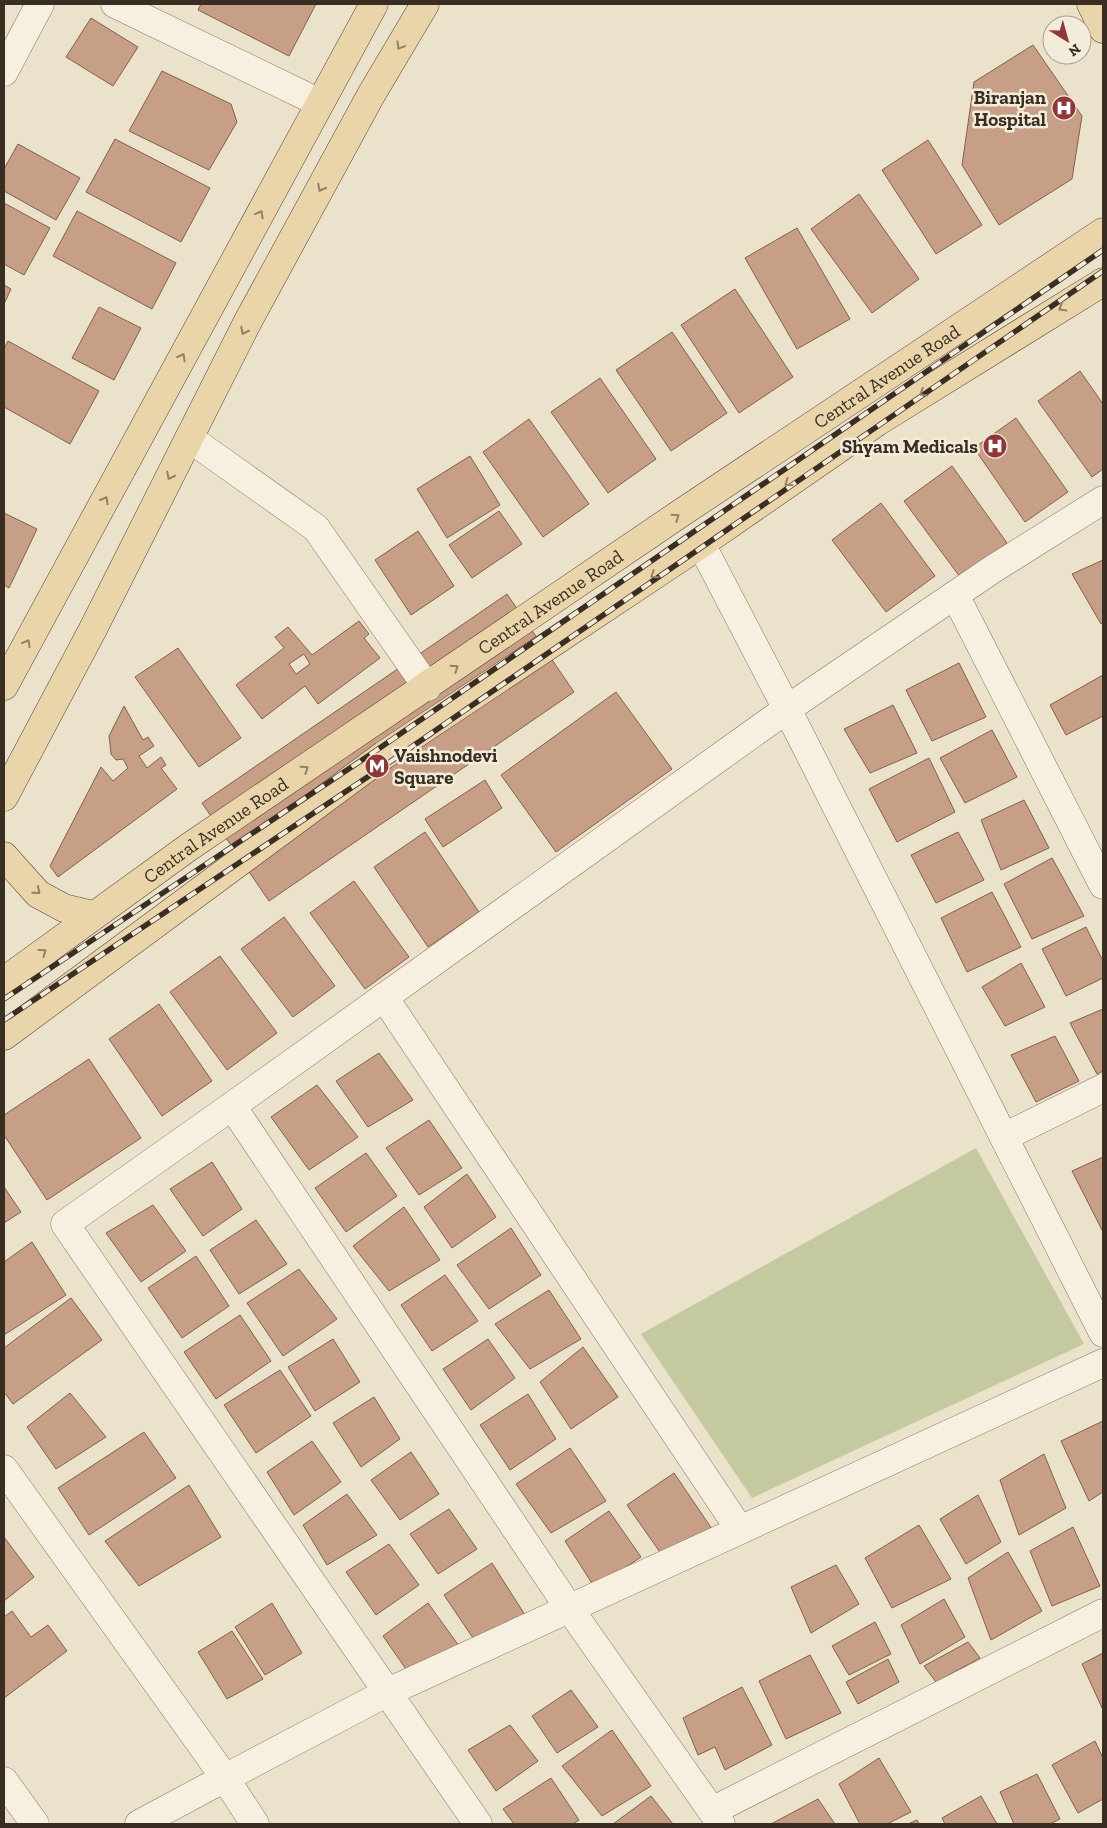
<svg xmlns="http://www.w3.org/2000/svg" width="1107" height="1828" viewBox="0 0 1107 1828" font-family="'Zilla Slab',serif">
<rect width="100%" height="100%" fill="#ebe2cc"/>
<path fill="#c5c9a0" d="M976,1148L1084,1344L752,1498L641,1334Z"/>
<g fill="#c69f86" stroke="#846049" fill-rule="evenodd">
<path d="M201,4H316L289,56L198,10Z"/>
<path d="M91,18L138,47L113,86L66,57Z"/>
<path d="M1033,45L1082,116L1072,179L999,225L962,165L974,82Z"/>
<path d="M162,71L231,104L237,122L209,170L129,131Z"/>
<path d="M115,139L210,188L181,242L86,192Z"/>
<path d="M928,140L982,225L936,254L882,170Z"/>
<path d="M18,144L80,178L56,220L4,191V169Z"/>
<path d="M859,194L919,279L872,313L811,229Z"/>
<path d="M4,203L50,228L24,275L4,264Z"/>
<path d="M77,211L176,263L152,309L53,256Z"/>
<path d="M797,228L850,319L797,349L745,258Z"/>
<path d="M4,285L11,289L4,304Z"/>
<path d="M735,289L793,377L739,413L681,325Z"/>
<path d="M99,307L141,328L114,380L72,358Z"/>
<path d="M672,332L727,413L671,451L616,370Z"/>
<path d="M8,341L99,391L70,444L4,407V349Z"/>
<path d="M1080,371L1103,404V469L1092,477L1038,401Z"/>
<path d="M600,378L656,459L608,493L551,412Z"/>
<path d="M1016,418L1068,492L1025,522L974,448Z"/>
<path d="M529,419L589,504L543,537L483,452Z"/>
<path d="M470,456L500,505L447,538L417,489Z"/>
<path d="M952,466L1007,543L960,577L904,501Z"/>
<path d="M881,503L935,576L886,612L832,540Z"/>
<path d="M499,511L522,544L472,578L449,545Z"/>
<path d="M4,513L37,529L9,588L4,585Z"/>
<path d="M418,531L454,586L411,615L375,560Z"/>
<path d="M1103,560V622L1101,624L1072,574Z"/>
<path d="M507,594L574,692L269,901L202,803Z"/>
<path d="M359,621L369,634L364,638L380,658L318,704L305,686L262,719L236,685L284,648L275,637L288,627L312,655ZM304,654L310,664L296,674L289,664Z"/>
<path d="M178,648L241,738L199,767L135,677Z"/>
<path d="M959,663L986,717L932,741L906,690Z"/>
<path d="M1103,675V716L1066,735L1050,705Z"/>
<path d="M616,692L672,769L556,852L501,775Z"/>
<path d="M893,705L917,753L870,773L844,729Z"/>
<path d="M124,706L143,740L148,737L154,746L139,756L147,768L161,757L166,765L161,768L177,789L58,877L50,866L101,767L113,781L128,768L123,759L116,760L111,754L110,744L109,736Z"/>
<path d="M992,730L1017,777L965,803L940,758Z"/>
<path d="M929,758L955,812L897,842L869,789Z"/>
<path d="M485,780L502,808L443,847L425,819Z"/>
<path d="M1024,800L1049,848L1001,870L981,820Z"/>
<path d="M425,832L479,912L428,947L374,867Z"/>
<path d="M958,832L984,880L936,903L911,855Z"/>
<path d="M1052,858L1084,916L1032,939L1004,884Z"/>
<path d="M354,881L409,957L365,989L310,913Z"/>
<path d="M992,892L1021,947L967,972L941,918Z"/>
<path d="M284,917L335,986L293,1017L241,949Z"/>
<path d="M1086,927L1103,961V978L1066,996L1042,949Z"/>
<path d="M220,956L277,1033L227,1070L170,992Z"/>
<path d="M1021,963L1045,1007L1005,1026L982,987Z"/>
<path d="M159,1004L212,1081L162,1116L109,1039Z"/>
<path d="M1103,1009V1071L1097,1074L1070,1023Z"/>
<path d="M1055,1036L1079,1081L1036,1102L1011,1055Z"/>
<path d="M379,1053L413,1100L368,1127L336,1081Z"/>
<path d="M89,1059L141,1138L47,1200L4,1135V1115Z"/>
<path d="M317,1085L358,1137L309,1170L271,1117Z"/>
<path d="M429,1120L462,1168L419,1195L386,1148Z"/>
<path d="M366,1153L397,1196L346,1232L315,1188Z"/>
<path d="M1103,1157V1229L1102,1230L1072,1171Z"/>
<path d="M212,1162L242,1209L203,1236L170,1189Z"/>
<path d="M467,1174L496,1217L452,1248L424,1207Z"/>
<path d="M4,1187L21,1212L4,1223Z"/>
<path d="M153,1205L186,1251L141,1282L106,1233Z"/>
<path d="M404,1207L440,1260L389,1291L353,1246Z"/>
<path d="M256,1220L287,1264L239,1294L210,1250Z"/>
<path d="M511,1228L541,1275L489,1309L457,1265Z"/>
<path d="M32,1242L66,1295L4,1335V1262Z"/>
<path d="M196,1256L229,1306L182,1338L148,1288Z"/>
<path d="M299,1269L337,1319L283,1356L247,1303Z"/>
<path d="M445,1275L478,1321L432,1351L401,1305Z"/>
<path d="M549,1290L581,1339L530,1369L495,1324Z"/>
<path d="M71,1298L102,1340L13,1404L4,1392V1348Z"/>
<path d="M240,1315L271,1361L216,1399L184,1352Z"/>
<path d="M333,1339L360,1382L315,1411L288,1367Z"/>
<path d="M488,1339L515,1378L471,1410L443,1369Z"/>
<path d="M583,1347L618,1397L571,1429L540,1382Z"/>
<path d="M280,1370L311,1416L256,1453L224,1405Z"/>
<path d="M70,1393L106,1437L56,1469L27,1427Z"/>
<path d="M528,1394L556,1439L510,1470L480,1425Z"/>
<path d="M374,1397L400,1439L361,1467L333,1423Z"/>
<path d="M1103,1421V1492L1089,1501L1061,1441Z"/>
<path d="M144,1432L176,1478L89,1535L58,1488Z"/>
<path d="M312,1441L341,1482L294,1515L267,1472Z"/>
<path d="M570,1448L606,1501L551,1533L516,1484Z"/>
<path d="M411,1452L439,1494L400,1520L371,1480Z"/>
<path d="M1044,1454L1066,1508L1019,1535L1000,1480Z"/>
<path d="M674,1473L712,1529L664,1558L627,1505Z"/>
<path d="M189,1485L221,1537L139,1586L105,1541Z"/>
<path d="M347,1494L377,1535L327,1565L303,1525Z"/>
<path d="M978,1495L1001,1542L966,1564L940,1519Z"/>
<path d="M449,1509L477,1549L438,1574L410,1534Z"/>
<path d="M609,1511L641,1557L595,1588L565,1541Z"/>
<path d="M919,1525L951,1579L892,1608L865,1558Z"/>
<path d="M1073,1527L1100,1586L1052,1606L1030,1551Z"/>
<path d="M4,1537L34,1577L4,1601Z"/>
<path d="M389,1544L419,1585L376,1615L346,1572Z"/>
<path d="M1008,1552L1042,1611L991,1640L968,1578Z"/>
<path d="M492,1563L525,1615L477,1644L444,1595Z"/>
<path d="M836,1565L859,1604L811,1633L791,1587Z"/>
<path d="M944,1599L965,1637L920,1664L901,1625Z"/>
<path d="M272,1603L302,1653L265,1675L235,1627Z"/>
<path d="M428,1603L459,1646L410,1675L383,1636Z"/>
<path d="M12,1611L31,1637L48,1625L67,1651L4,1698V1617Z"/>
<path d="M875,1622L891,1654L849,1675L832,1646Z"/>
<path d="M232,1631L263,1679L227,1699L198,1652Z"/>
<path d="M968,1642L980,1658L936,1682L924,1666Z"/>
<path d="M1103,1653V1710L1082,1664Z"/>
<path d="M810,1655L841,1713L786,1739L759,1681Z"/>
<path d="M888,1659L899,1682L858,1704L846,1682Z"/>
<path d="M742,1687L772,1745L725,1770L715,1747L698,1755L683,1718Z"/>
<path d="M571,1690L598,1727L557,1753L532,1716Z"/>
<path d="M510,1725L538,1761L496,1791L468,1750Z"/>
<path d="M612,1730L651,1786L602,1816L562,1766Z"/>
<path d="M1095,1741L1103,1758V1799L1078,1813L1052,1765Z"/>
<path d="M879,1758L911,1812L887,1824H860L839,1784Z"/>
<path d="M1037,1774L1060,1819L1050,1824H1014L1000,1792Z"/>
<path d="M551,1778L579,1820L573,1824H514L503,1809Z"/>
<path d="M651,1796L673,1824H613Z"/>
<path d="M981,1796L997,1824H945L942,1818Z"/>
<path d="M818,1799L835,1824H771Z"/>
<path d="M917,1820L919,1824H908Z"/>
</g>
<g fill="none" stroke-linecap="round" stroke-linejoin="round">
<defs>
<g id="minor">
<path d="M115,4L320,103"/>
<path d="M4,72L40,4"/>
<path d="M189,438L316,528L427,687"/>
<path d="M701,544L787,709L1103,1333"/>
<path d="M955,595L1103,885"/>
<path d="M384,997L740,1530"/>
<path d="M232,1106L569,1608L721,1824"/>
<path d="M1004,1137L1103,1088"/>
<path d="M4,1469L225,1778L388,1692L1103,1363"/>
<path d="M4,1781L35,1824"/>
<path d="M712,1811L1103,1613"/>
<path d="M139,1824L225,1778L255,1824"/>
<path d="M478,1824L65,1224L232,1106L787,709L993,569L1103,500"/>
</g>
<g id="major">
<path d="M1091,4L1103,29"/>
<path d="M4,686L374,4"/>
<path d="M4,797L93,629L247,323L371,95L425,4"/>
<path d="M4,856L38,894L64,908L93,915"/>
<path id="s1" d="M4,981L189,847L684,511L1103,232"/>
<path d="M4,1036L384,755L701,544L877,422L1103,282"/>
</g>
</defs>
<use href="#minor" stroke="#877561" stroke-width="29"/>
<use href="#major" stroke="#564435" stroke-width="29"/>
<use href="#minor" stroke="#f7efdf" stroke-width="28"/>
<use href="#major" stroke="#ead4a9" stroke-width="28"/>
<defs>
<g id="rail">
<path d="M4,999L371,754L1103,250"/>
<path d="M4,1020L381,768L1103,271"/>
</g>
</defs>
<use href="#rail" stroke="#3a2e23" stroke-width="5.5"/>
<use href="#rail" stroke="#f3ecdb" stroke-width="4" stroke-dasharray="11" stroke-linecap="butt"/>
</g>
<defs><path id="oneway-chevron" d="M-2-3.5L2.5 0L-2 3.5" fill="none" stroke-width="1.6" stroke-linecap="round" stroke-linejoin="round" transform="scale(1.25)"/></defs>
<g stroke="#928166">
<use href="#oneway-chevron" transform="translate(400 46) rotate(121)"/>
<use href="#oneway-chevron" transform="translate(321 188) rotate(118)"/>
<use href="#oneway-chevron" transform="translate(260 214) rotate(-61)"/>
<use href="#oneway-chevron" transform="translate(1062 308) rotate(149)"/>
<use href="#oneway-chevron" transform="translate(244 331) rotate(117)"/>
<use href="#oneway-chevron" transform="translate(182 357) rotate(-61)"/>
<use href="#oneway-chevron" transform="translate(923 393) rotate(148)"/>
<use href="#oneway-chevron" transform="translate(170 476) rotate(117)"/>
<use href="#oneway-chevron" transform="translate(788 483) rotate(145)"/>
<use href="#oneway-chevron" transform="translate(105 500) rotate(-61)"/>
<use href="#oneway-chevron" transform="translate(676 517) rotate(-34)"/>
<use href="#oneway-chevron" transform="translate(654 575) rotate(146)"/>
<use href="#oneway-chevron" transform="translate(27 643) rotate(-61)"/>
<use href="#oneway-chevron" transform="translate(455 668) rotate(-34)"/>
<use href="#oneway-chevron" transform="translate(305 769) rotate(-34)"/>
<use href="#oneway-chevron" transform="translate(37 891) rotate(40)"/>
<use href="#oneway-chevron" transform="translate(43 952) rotate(-36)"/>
</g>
<defs>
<symbol id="hospital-disc" viewBox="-11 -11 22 22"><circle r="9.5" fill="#913739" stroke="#f3ecdb"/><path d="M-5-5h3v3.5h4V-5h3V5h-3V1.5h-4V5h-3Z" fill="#fff"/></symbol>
<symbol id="metro-disc" viewBox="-11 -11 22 22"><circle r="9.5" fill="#913739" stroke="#f3ecdb"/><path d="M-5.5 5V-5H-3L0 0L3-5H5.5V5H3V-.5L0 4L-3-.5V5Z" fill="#fff"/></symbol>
</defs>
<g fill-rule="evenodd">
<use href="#hospital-disc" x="1050" y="94" width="28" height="28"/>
<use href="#hospital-disc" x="981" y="432" width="28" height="28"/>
<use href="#metro-disc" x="363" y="752" width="28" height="28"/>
</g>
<g text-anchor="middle" stroke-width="5" stroke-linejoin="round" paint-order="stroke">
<g font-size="19" font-weight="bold" fill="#3a2e23" stroke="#f3ecdb" text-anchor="end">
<text x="1046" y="104">Biranjan<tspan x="1046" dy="22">Hospital</tspan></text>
<text x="978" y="453">Shyam Medicals</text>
<text x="394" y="762" text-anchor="start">Vaishnodevi<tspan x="394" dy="22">Square</tspan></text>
</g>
<g font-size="19" fill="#3a2e23" stroke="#f3ecdb">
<text dy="7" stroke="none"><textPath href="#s1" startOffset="1070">Central Avenue Road</textPath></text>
<text dy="7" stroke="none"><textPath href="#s1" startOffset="665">Central Avenue Road</textPath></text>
<text dy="7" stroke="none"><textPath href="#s1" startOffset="260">Central Avenue Road</textPath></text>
</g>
</g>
<rect width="1107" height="1828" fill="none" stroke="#3a2e23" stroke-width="10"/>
<g transform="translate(1067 40) rotate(143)"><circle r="24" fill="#f3ecdb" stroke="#a9a091"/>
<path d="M0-4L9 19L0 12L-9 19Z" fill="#913739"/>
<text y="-8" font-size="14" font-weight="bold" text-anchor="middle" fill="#3a2e23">N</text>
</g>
</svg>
